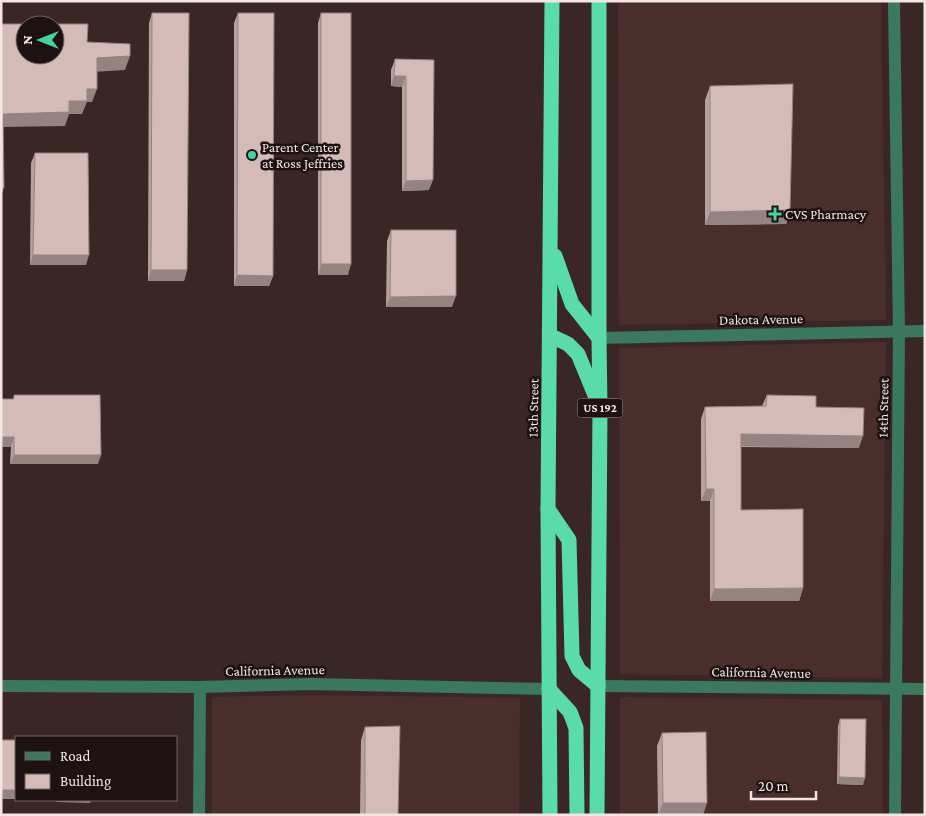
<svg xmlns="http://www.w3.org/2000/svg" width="926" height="816" viewBox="0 0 926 816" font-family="'Crimson Pro',serif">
<rect width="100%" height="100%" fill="#3a2725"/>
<g fill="#492e2c">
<path d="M618,1H881L886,320L619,325Z"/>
<path d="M886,342L882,678L620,674L619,348Z"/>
<path d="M310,695L520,698L519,815H212V697Z"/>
<path d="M620,697L882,700L883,815H620Z"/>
</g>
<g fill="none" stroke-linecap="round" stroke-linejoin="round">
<g stroke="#3a785f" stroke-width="12">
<path d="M894,1L899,331L895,815"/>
<path d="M599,338L925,331"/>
<path d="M1,686L200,687L310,684L549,689"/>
<path d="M598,686L925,689"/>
<path d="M199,815L200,687"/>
</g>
<g stroke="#59dbaa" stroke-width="15">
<path d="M555,256L572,304L599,338"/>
<path d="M551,336L568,344L578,354L597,400"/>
<path d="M548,509L569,540L572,656L579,670L598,686"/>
<path d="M549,689L570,712L576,728L577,815"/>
<path d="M550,815L548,509L552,1"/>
<path d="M597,815L600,408L599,338V1"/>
</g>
</g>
<g fill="#b7a19e">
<path d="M152,13L187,270L184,281H148L149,23Z"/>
<path d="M238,13L273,276L269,286H234V23Z"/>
<path d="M321,13L348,275H318V23Z"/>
<path d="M395,59L434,60L429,190L402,191V87L391,86V70Z"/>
<path d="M710,86L790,210L786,224L705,225V100Z"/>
<path d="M35,153L86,265H30L31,163Z"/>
<path d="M391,230L452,307H386L387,241Z"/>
<path d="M14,395L98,464H10L11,447H1V399H13Z"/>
<path d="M767,395L816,407L859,448L741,447V510L803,588L799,601H710V501H701V419L705,407L762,406Z"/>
<path d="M840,719L863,785L837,784L838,726Z"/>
<path d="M365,727L398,815H360L361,740Z"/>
<path d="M662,733L703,815H658L657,746Z"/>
</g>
<g fill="#958381">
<path d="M130,56L125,70L92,72L97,58Z"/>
<path d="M394,76H406L402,87L391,86Z"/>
<path d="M87,89H97L92,102H87L82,114H69L65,126L1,127L3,114L69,101Z"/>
<path d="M433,180L429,190L402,191L406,181Z"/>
<path d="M1,188H4L1,197Z"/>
<path d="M790,210L786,224L705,225L710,212Z"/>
<path d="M33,255H89L86,265H30Z"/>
<path d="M321,264H351L348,275H318Z"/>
<path d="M151,270H187L184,281H148Z"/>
<path d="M237,275L273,276L269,286H234Z"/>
<path d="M456,296L452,307H386L390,297Z"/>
<path d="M741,434L863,436L859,448L736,446Z"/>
<path d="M1,437H14L11,447H1Z"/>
<path d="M14,455H101L98,464H10Z"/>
<path d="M706,489H714L710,501H701Z"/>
<path d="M803,588L799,601H710L714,589Z"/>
<path d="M839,777L865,778L863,785L837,784Z"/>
<rect x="1" y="790" width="15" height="9"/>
<path d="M57,800H91L90,803L56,802Z"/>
<path d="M663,803H707L703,815H658Z"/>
</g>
<g fill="#d5bbb8" stroke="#958381" fill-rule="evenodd">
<path d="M152,13H189L187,270H151Z"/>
<path d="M238,13H274L273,276L237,275Z"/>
<rect x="321" y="13" width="30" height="251"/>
<path d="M1,24H88L87,42L130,44V56L97,58V89H87V101H69V112L3,114L4,188H1ZM25,25H55V55H25Z"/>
<path d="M395,59L434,60L433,180L406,181V76H394Z"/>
<path d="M793,84L790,210L710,212V86Z"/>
<path d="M35,153H88L89,255H33Z"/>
<path d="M391,230H456V296L390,297Z"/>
<path d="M14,395H100L101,455H14V437H1V399H14Z"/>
<path d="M767,395L816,396V407L864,408L863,436L741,434V510L803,509V588L714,589V489H706L705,407L766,406Z"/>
<path d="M840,719H866L865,778L839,777Z"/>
<path d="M400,726L398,815H365V727Z"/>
<path d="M706,732L707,803H663L662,733Z"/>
<rect x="1" y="740" width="15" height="50"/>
</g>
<g fill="#42d4a1" stroke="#1b1211" stroke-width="2">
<circle cx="252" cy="155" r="5"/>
<path d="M772.5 206.5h5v5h5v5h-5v5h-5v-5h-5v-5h5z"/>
</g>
<g text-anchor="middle" stroke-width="5" stroke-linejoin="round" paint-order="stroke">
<rect fill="#1b1211" stroke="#b2a6a4" stroke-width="1" x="577.5" y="398.5" width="45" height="19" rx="4"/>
<g font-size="12" font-weight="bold" fill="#f2e5e3">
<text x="600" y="412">US 192</text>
</g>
<g font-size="14" fill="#f2e5e3" stroke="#1b1211" text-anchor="start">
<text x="262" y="152">Parent Center<tspan x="262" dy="16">at Ross Jeffries</tspan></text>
<text x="785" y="219">CVS Pharmacy</text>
</g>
<g font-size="14" fill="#f2e5e3" stroke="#1b1211">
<text transform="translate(761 319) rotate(-1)" y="5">Dakota Avenue</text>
<text transform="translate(533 408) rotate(-89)" y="5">13th Street</text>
<text transform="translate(883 408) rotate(-89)" y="5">14th Street</text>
<text transform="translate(275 670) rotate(-1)" y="5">California Avenue</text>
<text transform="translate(761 672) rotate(1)" y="5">California Avenue</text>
</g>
</g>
<rect width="926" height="816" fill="none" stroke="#f2e5e3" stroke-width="5"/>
<rect x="15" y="736" width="162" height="65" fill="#1b1211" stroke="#716665"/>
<rect x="25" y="752" width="25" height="8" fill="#3a785f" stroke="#716665"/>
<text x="60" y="761" font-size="15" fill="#f2e5e3">Road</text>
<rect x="25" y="774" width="25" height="15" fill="#d5bbb8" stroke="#716665"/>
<text x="60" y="786" font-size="15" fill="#f2e5e3">Building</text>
<g transform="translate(40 40) rotate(270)"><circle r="24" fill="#1b1211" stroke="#716665"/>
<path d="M0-4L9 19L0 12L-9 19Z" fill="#42d4a1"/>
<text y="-8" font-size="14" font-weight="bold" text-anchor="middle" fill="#f2e5e3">N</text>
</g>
<path d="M751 791v8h65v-8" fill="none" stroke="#f2e5e3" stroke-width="2.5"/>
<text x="758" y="791" font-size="15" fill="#f2e5e3" stroke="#1b1211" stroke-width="4" paint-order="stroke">20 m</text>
</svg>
